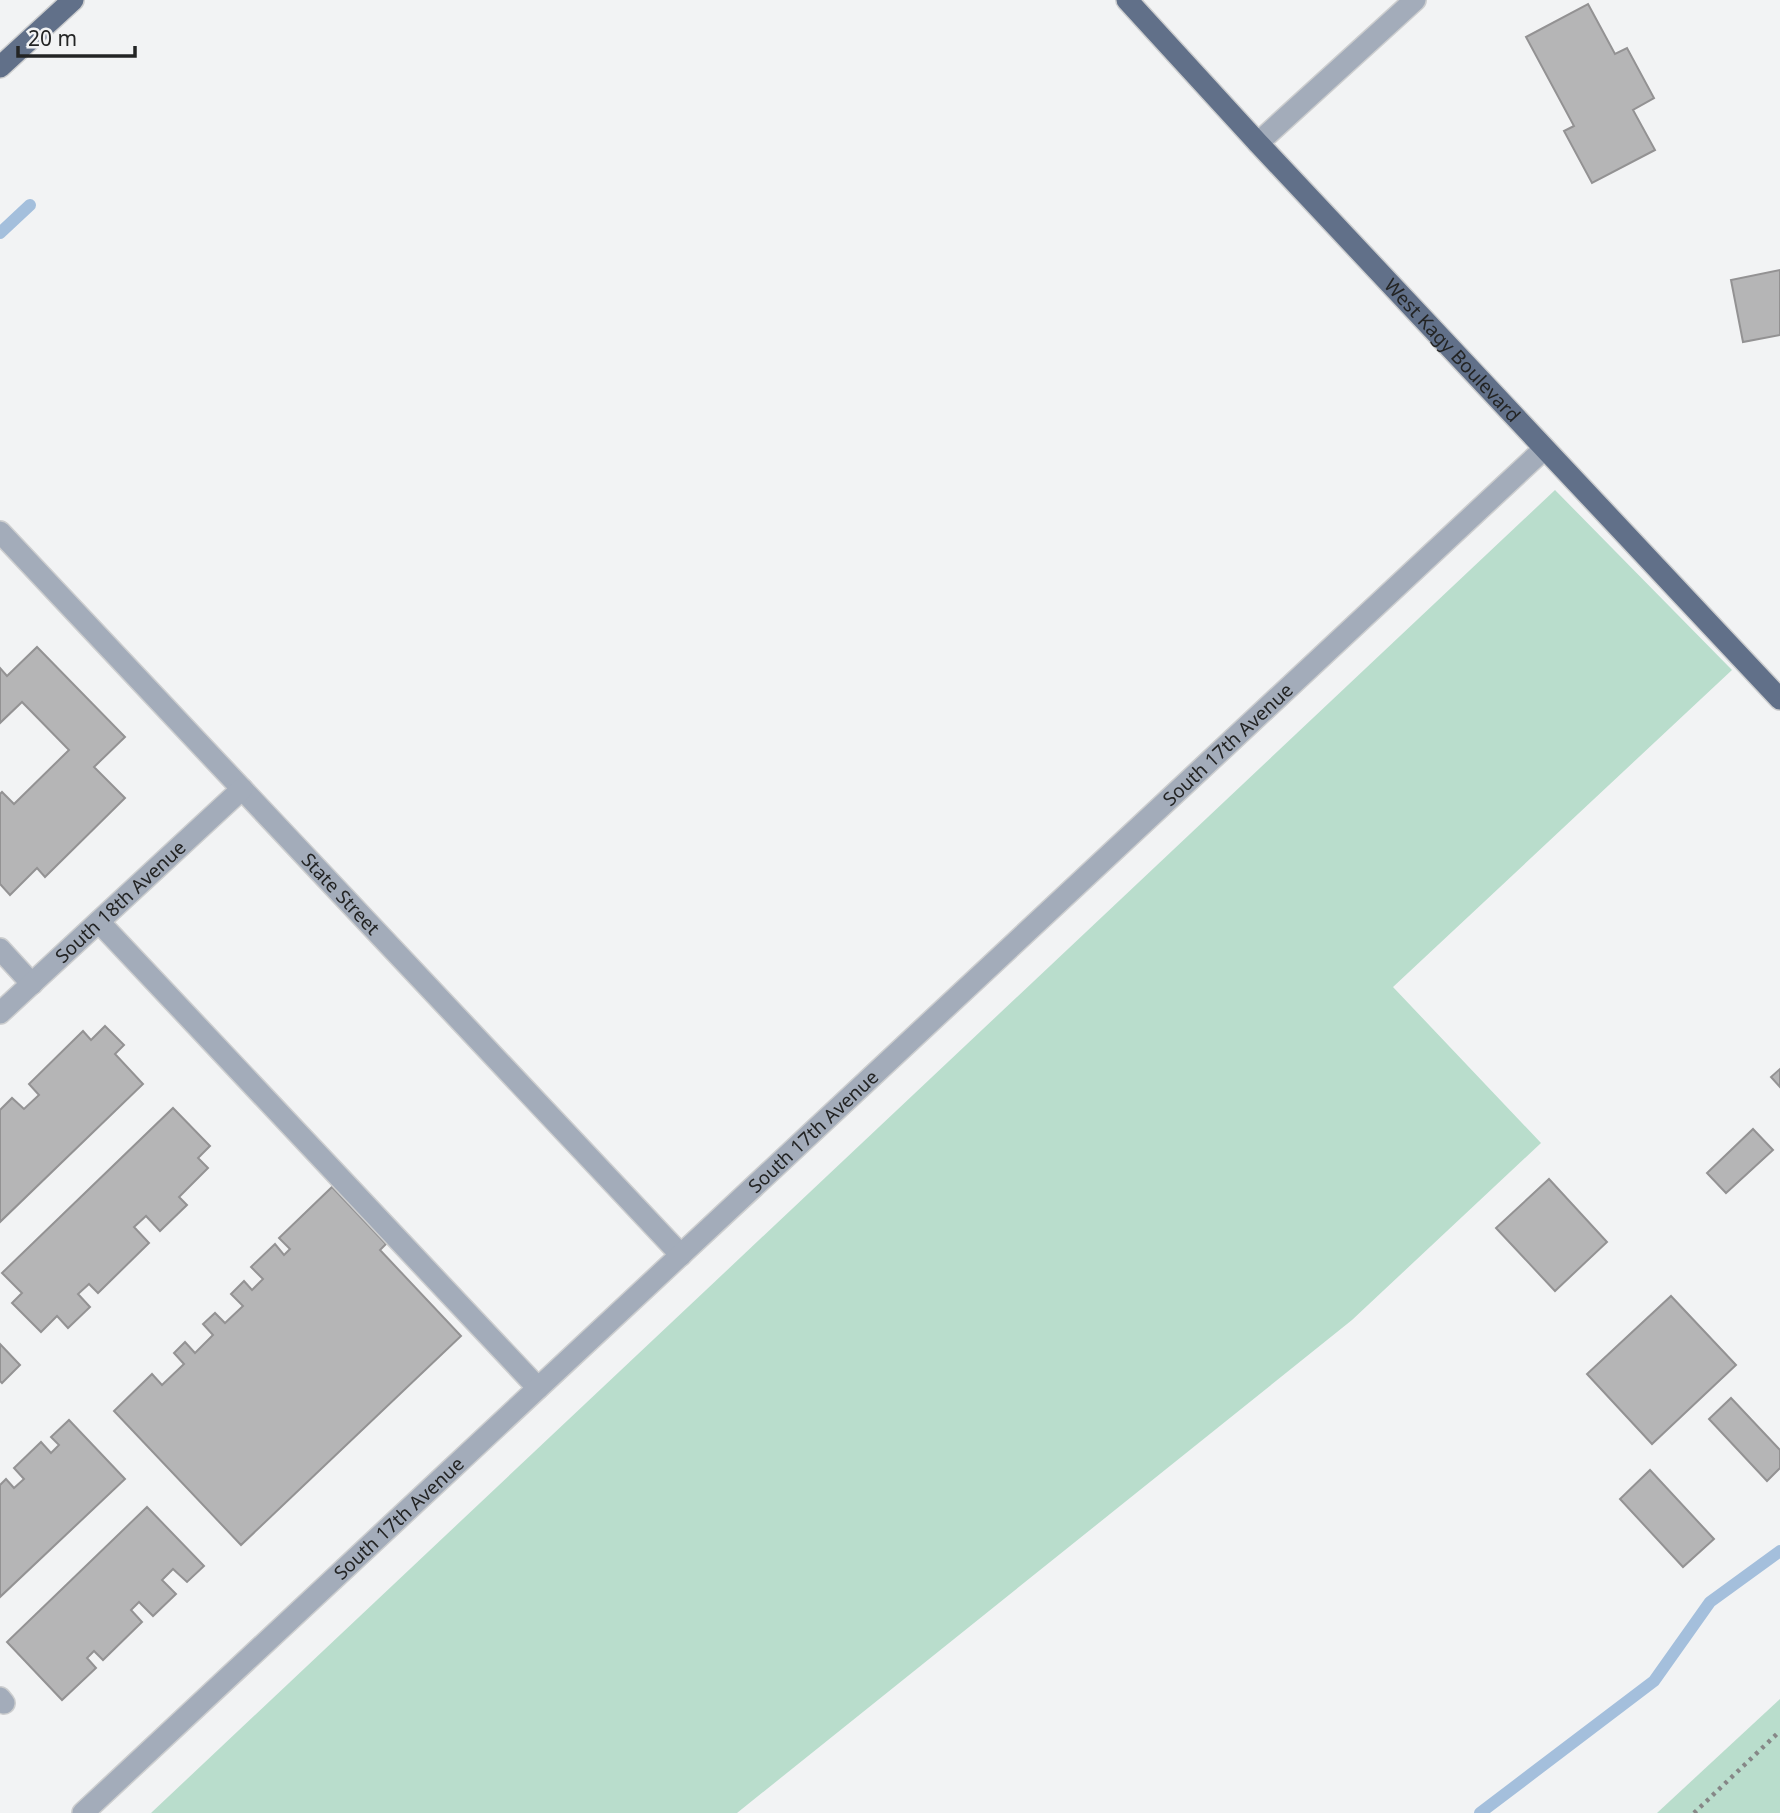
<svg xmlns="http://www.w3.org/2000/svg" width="1780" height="1813" viewBox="0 0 1780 1813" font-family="'Noto Sans',sans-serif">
<rect width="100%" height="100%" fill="#f2f3f4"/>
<g fill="#b9ddcc">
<path d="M1555,490L1732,670L1393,987L1541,1143L1352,1320L737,1813H151Z"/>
<path d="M1780,1699V1813H1657Z"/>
</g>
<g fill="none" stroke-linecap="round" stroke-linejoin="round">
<g stroke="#a4bfdc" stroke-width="12">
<path d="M0,233L30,205"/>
<path d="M1480,1813L1654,1681L1710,1602L1780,1551"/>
</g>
</g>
<g fill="#b5b5b6" stroke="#939293" stroke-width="2">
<path d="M1588,4L1615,54L1627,48L1654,98L1633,110L1655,150L1592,183L1564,131L1574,126L1526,37Z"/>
<path d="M1780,270V335L1743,342L1731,280Z"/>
<path d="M37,647L125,737L94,767L125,798L45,877L37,868L10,895L0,884V794L2,792L14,804L69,750L22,702L0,723V668L7,676Z"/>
<path d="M105,1026L124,1045L115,1054L143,1084L0,1222V1110L12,1098L24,1109L39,1095L29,1084L83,1031L91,1040Z"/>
<path d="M1780,1069V1087L1771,1077Z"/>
<path d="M173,1108L210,1146L198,1158L208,1168L179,1197L187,1205L160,1231L146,1216L134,1227L149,1243L98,1293L89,1284L78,1294L90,1307L68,1328L57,1316L41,1332L12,1303L22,1293L2,1273Z"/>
<path d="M1753,1129L1773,1150L1726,1193L1707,1173Z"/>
<path d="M1549,1179L1607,1242L1555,1291L1496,1228Z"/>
<path d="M332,1187L386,1244L380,1250L461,1336L241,1545L114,1411L152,1374L162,1385L184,1364L174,1353L185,1342L195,1353L213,1335L203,1324L215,1313L225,1323L243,1306L231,1294L244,1281L252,1290L263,1279L251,1267L275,1244L284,1255L290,1249L279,1238Z"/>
<path d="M1671,1296L1736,1365L1652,1444L1587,1374Z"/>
<path d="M0,1344L20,1365L2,1383L0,1381Z"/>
<path d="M1731,1398L1780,1450V1468L1767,1481L1709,1419Z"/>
<path d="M69,1420L125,1479L0,1597V1485L6,1479L14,1488L24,1479L14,1468L41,1442L51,1453L59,1445L51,1437Z"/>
<path d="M1650,1470L1714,1539L1683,1567L1620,1499Z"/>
<path d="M147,1507L204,1566L187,1582L173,1569L162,1580L176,1594L153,1616L139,1602L131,1610L142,1622L103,1660L94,1651L87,1658L96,1668L62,1700L7,1642Z"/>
</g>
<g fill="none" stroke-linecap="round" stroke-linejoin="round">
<defs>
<g id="minor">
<path d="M1258,143L1415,0"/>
<path id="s1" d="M0,532L681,1255"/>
<path d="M99,922L538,1388"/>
<path d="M0,949L32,984"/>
<path id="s2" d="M0,1013L242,789"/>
<path d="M0,1698L4,1703"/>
<path id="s3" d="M83,1813L1544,449"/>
</g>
<g id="major">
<path id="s4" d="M1127,0L1258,143L1780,699"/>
<path d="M0,67L73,0"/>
</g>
</defs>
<use href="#minor" stroke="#cdcecf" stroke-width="24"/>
<use href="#major" stroke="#cdcecf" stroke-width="24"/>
<path stroke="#868787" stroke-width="4.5" stroke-dasharray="3.5 5" stroke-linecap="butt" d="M1694,1813L1780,1731"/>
<use href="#minor" stroke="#a3acba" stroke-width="21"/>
<use href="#major" stroke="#617089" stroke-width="21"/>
</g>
<g text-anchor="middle" stroke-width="7" stroke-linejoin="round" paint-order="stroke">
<g font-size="19" fill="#232424" stroke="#f2f3f4">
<text dy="7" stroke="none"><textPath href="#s4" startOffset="478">West Kagy Boulevard</textPath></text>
<text dy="7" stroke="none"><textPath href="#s3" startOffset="1566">South 17th Avenue</textPath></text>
<text dy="7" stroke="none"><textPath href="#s1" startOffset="497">State Street</textPath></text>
<text dy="7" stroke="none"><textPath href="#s2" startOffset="164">South 18th Avenue</textPath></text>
<text dy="7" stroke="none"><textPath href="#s3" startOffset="999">South 17th Avenue</textPath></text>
<text dy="7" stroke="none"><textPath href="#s3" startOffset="432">South 17th Avenue</textPath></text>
</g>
</g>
<path d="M18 46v10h117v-10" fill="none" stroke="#232424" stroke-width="3.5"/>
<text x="28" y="46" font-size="21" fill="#232424" stroke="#f2f3f4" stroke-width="5" paint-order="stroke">20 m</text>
</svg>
